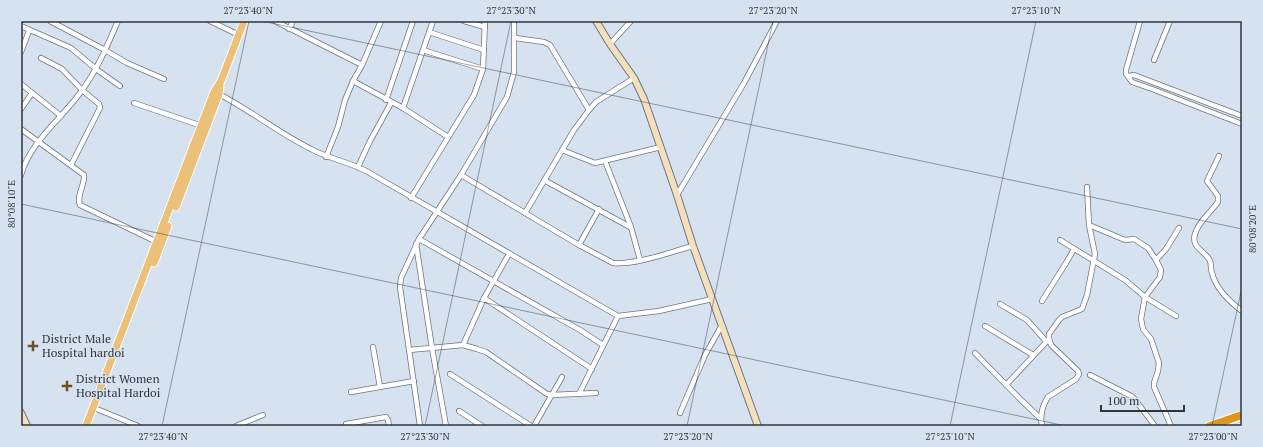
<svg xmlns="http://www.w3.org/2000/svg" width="1263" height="447" viewBox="0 0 1263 447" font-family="'PT Serif',serif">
<rect width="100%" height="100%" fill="#d7e2f0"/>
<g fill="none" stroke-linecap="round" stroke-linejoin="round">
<defs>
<g id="street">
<path d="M50,21L105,50L127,63L164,79"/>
<path d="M210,21L239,35"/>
<path d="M275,21L362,65"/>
<path d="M464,21L485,27"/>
<path d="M1140,21L1126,70V74L1132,82L1152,89L1242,124"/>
<path d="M21,26L71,48L96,69L120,86"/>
<path d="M289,29L293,21"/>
<path d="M429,32L484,50"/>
<path d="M515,38L544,42L550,45L589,110"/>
<path d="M610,44L631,21"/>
<path d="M423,50L483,69"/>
<path d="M21,52L29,31"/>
<path d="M41,58L62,69L82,90L99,104L100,108L71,165"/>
<path d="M1154,60L1170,21"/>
<path d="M1129,76L1134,75L1242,116"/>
<path d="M353,81L403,108L448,137"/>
<path d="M21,84L61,116"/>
<path d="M217,93C250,110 279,133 311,149C329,159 350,162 368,172L618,316L659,311L712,299"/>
<path d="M386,100L413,21"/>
<path d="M134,103L202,126"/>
<path d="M403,108L433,21"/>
<path d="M21,109L32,93"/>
<path d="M21,129L84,175C85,185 76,196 80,205L157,242"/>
<path d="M562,150L595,163L661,147"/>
<path d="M1219,156L1207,181L1218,196V202C1211,212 1198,222 1195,234C1191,247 1203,250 1209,259C1212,263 1210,268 1212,273C1216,289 1230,302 1242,311"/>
<path d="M326,157L338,127L345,100L353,81L362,65L381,21"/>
<path d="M605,161L631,227L640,260"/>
<path d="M358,167L370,141L391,103"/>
<path d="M21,175C30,141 64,117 83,89C98,68 108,44 118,21"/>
<path d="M461,175L579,245L613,263C637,265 670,252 693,246"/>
<path d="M544,180L630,227"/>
<path d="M677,195L744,83L777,21"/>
<path d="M411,198L474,95L483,69L485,21"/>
<path d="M525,213L574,130L589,110L596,102L634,78"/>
<path d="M1089,225L1125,240L1134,239L1148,248L1156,260L1161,270L1160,277L1145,297L1141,319L1143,329L1151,339L1159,363L1158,371L1154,383V387L1171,426"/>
<path d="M419,239L580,330L603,345"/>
<path d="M1060,240L1125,280L1145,297L1176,316"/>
<path d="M416,244L432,348L446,426"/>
<path d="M579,245L599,209"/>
<path d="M1156,260L1166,249L1179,228"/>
<path d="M484,298L592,369"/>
<path d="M1042,301L1066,263L1074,249"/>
<path d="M1000,304L1027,320L1046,341"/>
<path d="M985,326L1033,355"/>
<path d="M463,345L484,298L509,254"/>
<path d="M373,347L380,387"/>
<path d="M409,350L463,345L477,349L486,352L547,394L552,395L596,393"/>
<path d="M975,353L1020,399L1040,418"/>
<path d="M450,374L531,426"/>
<path d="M1090,375L1133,397L1155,426"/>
<path d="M1006,385L1049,339"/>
<path d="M351,392L414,381"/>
<path d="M579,394L618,316"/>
<path d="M97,409L138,426"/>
<path d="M459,411L482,426"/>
<path d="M680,413L705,355L722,325"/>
<path d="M346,424L386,417L388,420L389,426"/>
<path d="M236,426L263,415"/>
<path d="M420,426L400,287L401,278L419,239L461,175L507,97L514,72V21"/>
<path d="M534,426L562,377"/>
<path d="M1042,426C1040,416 1042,406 1048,397L1076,379L1079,374L1078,371L1051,345L1049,339V334L1059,320L1062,317L1082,309L1087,295L1095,254L1089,225L1087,187"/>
</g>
<g id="secondary">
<path d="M596,21L610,44L634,78L644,99L677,195L693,246L758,426"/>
<path d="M21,413L27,426"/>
</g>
<g id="primary">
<path d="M176,207L219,94L220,86"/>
<path d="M154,263L168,226"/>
<path d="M86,426L214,92L221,81L244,21"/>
</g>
<path id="highway" d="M1210,426L1242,415"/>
</defs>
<use href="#street" stroke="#6c7682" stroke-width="6"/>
<use href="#secondary" stroke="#6c7682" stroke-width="8"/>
<use href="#primary" stroke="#fff" stroke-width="9"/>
<use href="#highway" stroke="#fff" stroke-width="10"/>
<use href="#street" stroke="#fff" stroke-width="4.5"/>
<use href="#secondary" stroke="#f5e0bc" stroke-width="6"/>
<use href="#primary" stroke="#ebc078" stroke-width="7"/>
<use href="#highway" stroke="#dd961e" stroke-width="8"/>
</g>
<path fill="none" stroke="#30353a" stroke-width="1" stroke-opacity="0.45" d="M262,21L1242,229M21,204L1066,426M162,426L249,21M425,426L511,21M687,426L773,21M950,426L1036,21M1212,426L1242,287"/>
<g fill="#6f5025" stroke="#d7e2f0" stroke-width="1.5">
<path d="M31 340h4v4h4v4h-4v4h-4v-4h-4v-4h4z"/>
<path d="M65 380h4v4h4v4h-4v4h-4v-4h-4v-4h4z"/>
</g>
<g text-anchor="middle" stroke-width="3" stroke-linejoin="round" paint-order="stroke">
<g font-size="12" fill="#30353a" stroke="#d7e2f0" text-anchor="start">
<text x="42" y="343">District Male<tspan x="42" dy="14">Hospital hardoi</tspan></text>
<text x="76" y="383">District Women<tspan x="76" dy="14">Hospital Hardoi</tspan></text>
</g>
</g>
<rect width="1263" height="447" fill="none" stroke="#d7e2f0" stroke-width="44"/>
<path d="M1101 405v6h83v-6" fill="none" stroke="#30353a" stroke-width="2"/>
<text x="1107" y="405" font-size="12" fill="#30353a" stroke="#d7e2f0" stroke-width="3" paint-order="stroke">100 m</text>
<rect x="22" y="22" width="1219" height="403" fill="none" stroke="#30353a" stroke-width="1.5"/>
<g font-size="10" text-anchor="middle" fill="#30353a">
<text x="248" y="14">27°23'40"N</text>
<text x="511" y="14">27°23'30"N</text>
<text x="773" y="14">27°23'20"N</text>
<text x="1036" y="14">27°23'10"N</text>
<text transform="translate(11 204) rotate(-90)" y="4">80°08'10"E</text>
<text transform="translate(1252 229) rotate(-90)" y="4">80°08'20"E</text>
<text x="163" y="440">27°23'40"N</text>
<text x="425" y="440">27°23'30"N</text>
<text x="688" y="440">27°23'20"N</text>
<text x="950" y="440">27°23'10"N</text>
<text x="1213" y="440">27°23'00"N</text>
</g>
</svg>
